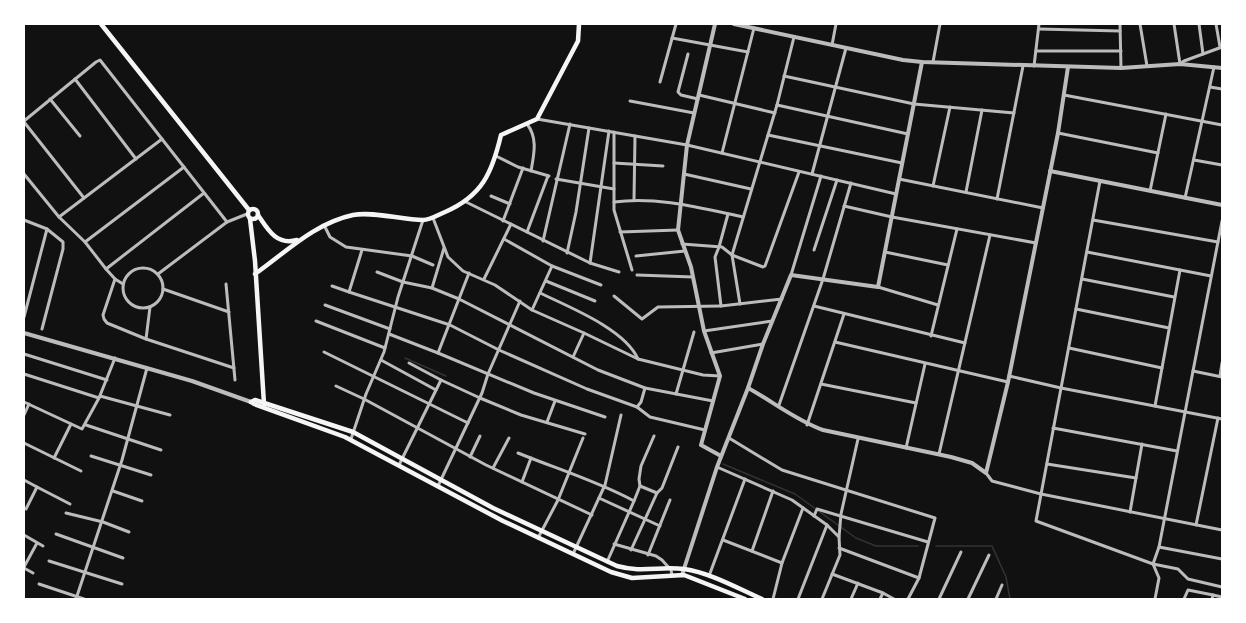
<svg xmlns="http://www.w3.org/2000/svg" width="1246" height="623" viewBox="0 0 1246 623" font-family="Montserrat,sans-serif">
<rect width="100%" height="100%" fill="#111"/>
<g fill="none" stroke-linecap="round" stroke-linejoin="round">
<g stroke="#333" stroke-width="1.5">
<path d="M405,358L446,376"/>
<path d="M723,464L795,494L856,538L876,546H918"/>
<path d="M936,546H992L1006,577L1010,599"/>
</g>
<g stroke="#bcbcbc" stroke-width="3">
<path d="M1120,24L1121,68"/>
<path d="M1140,24L1147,66"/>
<path d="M1174,24L1180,64L1184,61L1222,47"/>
<path d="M1199,24L1203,54"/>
<path d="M1216,24L1220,47"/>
<path d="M1039,29L1120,31"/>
<path d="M672,38L748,52"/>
<path d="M832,45L836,24"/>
<path d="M1036,51H1121"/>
<path d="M688,54L678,92L681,95L698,99"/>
<path d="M933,62L940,24"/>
<path d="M1034,66L1039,24"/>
<path d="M784,76L914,104L1014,113"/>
<path d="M75,79L136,159"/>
<path d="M660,82L676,24"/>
<path d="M1210,87L1222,89"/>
<path d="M699,95L775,113"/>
<path d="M1064,95L1222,125"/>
<path d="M50,99L80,136"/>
<path d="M630,101L694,113"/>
<path d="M777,105L908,134"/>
<path d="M537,119L687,145L896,194"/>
<path d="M24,121L96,62L100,60L227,222"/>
<path d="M24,122L84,198"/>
<path d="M527,124C538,138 534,154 531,171"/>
<path d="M614,132V210L632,270"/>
<path d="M1058,133L1158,153"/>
<path d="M768,135L902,163"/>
<path d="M722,153L754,28"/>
<path d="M496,156L518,167L549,176"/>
<path d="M1194,160L1222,165"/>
<path d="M614,163L663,166"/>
<path d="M24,174L59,217L85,242L106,269L204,193"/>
<path d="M684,174L751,189"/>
<path d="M812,174L846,48"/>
<path d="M556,179L614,189"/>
<path d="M899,179L1043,208"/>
<path d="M1100,181L1036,521L1153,564L1178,569L1188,579L1222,587"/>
<path d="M933,186L950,107"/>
<path d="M1150,191L1166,114"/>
<path d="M966,192L982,110"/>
<path d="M491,196L510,204"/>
<path d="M1185,198L1214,67"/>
<path d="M634,199L635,136"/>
<path d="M997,199L1023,66"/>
<path d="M466,202L590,263L619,272"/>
<path d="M614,202C657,196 701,208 743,217"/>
<path d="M844,206L892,217L1036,243"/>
<path d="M728,214L719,247L715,257L721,306L782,299"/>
<path d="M59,217L162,139"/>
<path d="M433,218L448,257L463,271L495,285L532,310L584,333L638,359L703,375L720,376"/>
<path d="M24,220L47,229L63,242V249L42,329"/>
<path d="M1093,220L1218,242"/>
<path d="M503,221L523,168"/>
<path d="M324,225L330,237L346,247L412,256L433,265"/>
<path d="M527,232L548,176"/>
<path d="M620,232L678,230"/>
<path d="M504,239L552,266L532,310"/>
<path d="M543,241L570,124"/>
<path d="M85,242L184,167"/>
<path d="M682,244L722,247L732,255L763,267L765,266L799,172"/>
<path d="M362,250L349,292L450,325L499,350L587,389L637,407L650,417L705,430"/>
<path d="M814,250L837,180"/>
<path d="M885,252L948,265"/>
<path d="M1087,252L1211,276"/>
<path d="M567,253L576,212L589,128"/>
<path d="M636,256L685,251"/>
<path d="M590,263L609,131"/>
<path d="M552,266L601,285"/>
<circle cx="143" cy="288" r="20"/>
<path d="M106,269L115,279L123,284"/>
<path d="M377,272L403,282L432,288L459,299L598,370L645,388L713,401"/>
<path d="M158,274L227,222L247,214"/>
<path d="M637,275L693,277"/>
<path d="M791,275L821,176"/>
<path d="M115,279L103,315L104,319L107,323L146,339L234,368"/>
<path d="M484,279L511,224"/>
<path d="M1082,279L1174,297"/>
<path d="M546,281L595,301"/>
<path d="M226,284L235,380"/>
<path d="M332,286L349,292"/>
<path d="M878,287L938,305"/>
<path d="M432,288L444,248"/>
<path d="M163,289L229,312"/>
<path d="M540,293C569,307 625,329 638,359"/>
<path d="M614,296L642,319L658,307L721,306"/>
<path d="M740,304L732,255L777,105L794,37"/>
<path d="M325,305L390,329"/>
<path d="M814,306L965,343"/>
<path d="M1076,309L1169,328"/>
<path d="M24,317L47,229"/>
<path d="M316,321L385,348"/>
<path d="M704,331L772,321"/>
<path d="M389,334L438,353L469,273"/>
<path d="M931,336L957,229"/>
<path d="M146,339L150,307"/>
<path d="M835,342L1008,382"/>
<path d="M1069,348L1162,368"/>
<path d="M324,352L468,423"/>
<path d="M438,353L534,393L605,417"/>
<path d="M711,353L763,344"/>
<path d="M24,354L107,380"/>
<path d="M573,357L584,333"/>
<path d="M381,360L436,390"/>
<path d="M409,363L441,380"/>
<path d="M1193,371L1222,377"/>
<path d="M24,374L99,398"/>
<path d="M1009,376L1061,388L1222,419"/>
<path d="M1220,376L1222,363"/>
<path d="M821,384L916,403"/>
<path d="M336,386L364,399L486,465L592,515"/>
<path d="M676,394L694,332"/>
<path d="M100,396L170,415"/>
<path d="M24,402L82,429L99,398L115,358"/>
<path d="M779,405L823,279L851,183"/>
<path d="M1155,406L1180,270"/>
<path d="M637,407L641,402L645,388"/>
<path d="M24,415L29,404"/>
<path d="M547,422L555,401"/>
<path d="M86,425L161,450"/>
<path d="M807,425L844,314"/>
<path d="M1053,428L1177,451"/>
<path d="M729,438L782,470L935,518L919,578L908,599"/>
<path d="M351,439L366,394L384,352L398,297L423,220"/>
<path d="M24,443L81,471"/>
<path d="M906,448L925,364"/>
<path d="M518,453C557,469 597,481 634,501"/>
<path d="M939,454L990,235"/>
<path d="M91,456L151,475"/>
<path d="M470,457L480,436"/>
<path d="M54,458L71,424"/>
<path d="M1047,464L1136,478"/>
<path d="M399,465L441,380L480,398L521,415L585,434"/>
<path d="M717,467L792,500L827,525L839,537L840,555L822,599"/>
<path d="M493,468L509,438"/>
<path d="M986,473L992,481L1041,494L1222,530"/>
<path d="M24,480L37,487L26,509"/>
<path d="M522,482L531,458"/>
<path d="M438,486L482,393L488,374L520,301"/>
<path d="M640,486L657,493"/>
<path d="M37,487L70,504"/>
<path d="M113,491L142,501"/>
<path d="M599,498L660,526"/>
<path d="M1130,512L1142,444"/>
<path d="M66,513L103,522L129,532"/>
<path d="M814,516L817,509L928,542"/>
<path d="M1196,525L1218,418"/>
<path d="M56,534L123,558"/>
<path d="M24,535L43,546"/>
<path d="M839,537L841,514L858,439"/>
<path d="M538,538L558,500L583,438"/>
<path d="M723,540L782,563"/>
<path d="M614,544L656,556L662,560L671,570L672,575"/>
<path d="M1159,547L1222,559"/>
<path d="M839,548L919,578"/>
<path d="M631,550L657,493L662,488L678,447"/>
<path d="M752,551L773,491"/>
<path d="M573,554L605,485L621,415"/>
<path d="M648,555L670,500"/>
<path d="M49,561L122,584"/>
<path d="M607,562L634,501L640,486L639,479L641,466L654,436"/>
<path d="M24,567L37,543"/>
<path d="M24,568L33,573"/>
<path d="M832,574L883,593L894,599"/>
<path d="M709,576L745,479"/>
<path d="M39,584L84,599"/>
<path d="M76,599L122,460L147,368"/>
<path d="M773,599L782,563L803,508"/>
<path d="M798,599L827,525"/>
<path d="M851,599L858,583"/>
<path d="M880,599L883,593"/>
<path d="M939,599L961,552"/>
<path d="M968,599L989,555"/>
<path d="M996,599L1002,585"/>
<path d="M1155,599L1159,578L1153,564L1159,547L1222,221"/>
<path d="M1184,599L1188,590L1213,595"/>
<path d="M1212,599L1213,595L1222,597"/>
</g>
<g stroke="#bcbcbc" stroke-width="4">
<path d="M715,24L687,145L678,230L691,267L704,331L720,376L701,445L721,456"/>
<path d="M734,24L903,60L922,62L1121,68L1180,64L1222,68"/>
<path d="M1050,171L1222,205"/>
<path d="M24,333L192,381L251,402"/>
<path d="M748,388C772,401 797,421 823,430L951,457L972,463L986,473L1008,382L1058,133L1068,67"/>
<path d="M682,575L717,467L748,388L763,344L791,275L878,287L922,62"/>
</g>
<g stroke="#f5f5f5" stroke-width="4.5">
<path d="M101,24L249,210"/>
<circle cx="253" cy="214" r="5"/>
<path d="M258,215C268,230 277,246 297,240"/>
<path d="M250,219L255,261L264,404"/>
<path d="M255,274C286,252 315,223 353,215C373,211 402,220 423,220C430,220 438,215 445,212C482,196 492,173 501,135L537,119L578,41L579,24"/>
<path d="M251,402L255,400L353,432L493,508L617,566C642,573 660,566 684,569C711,573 737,588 762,599"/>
<path d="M251,402L254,404L345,437L503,521L611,572L632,578L684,575L745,599"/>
</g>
</g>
<rect width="1246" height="623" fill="none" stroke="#ffffff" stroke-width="50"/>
</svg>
